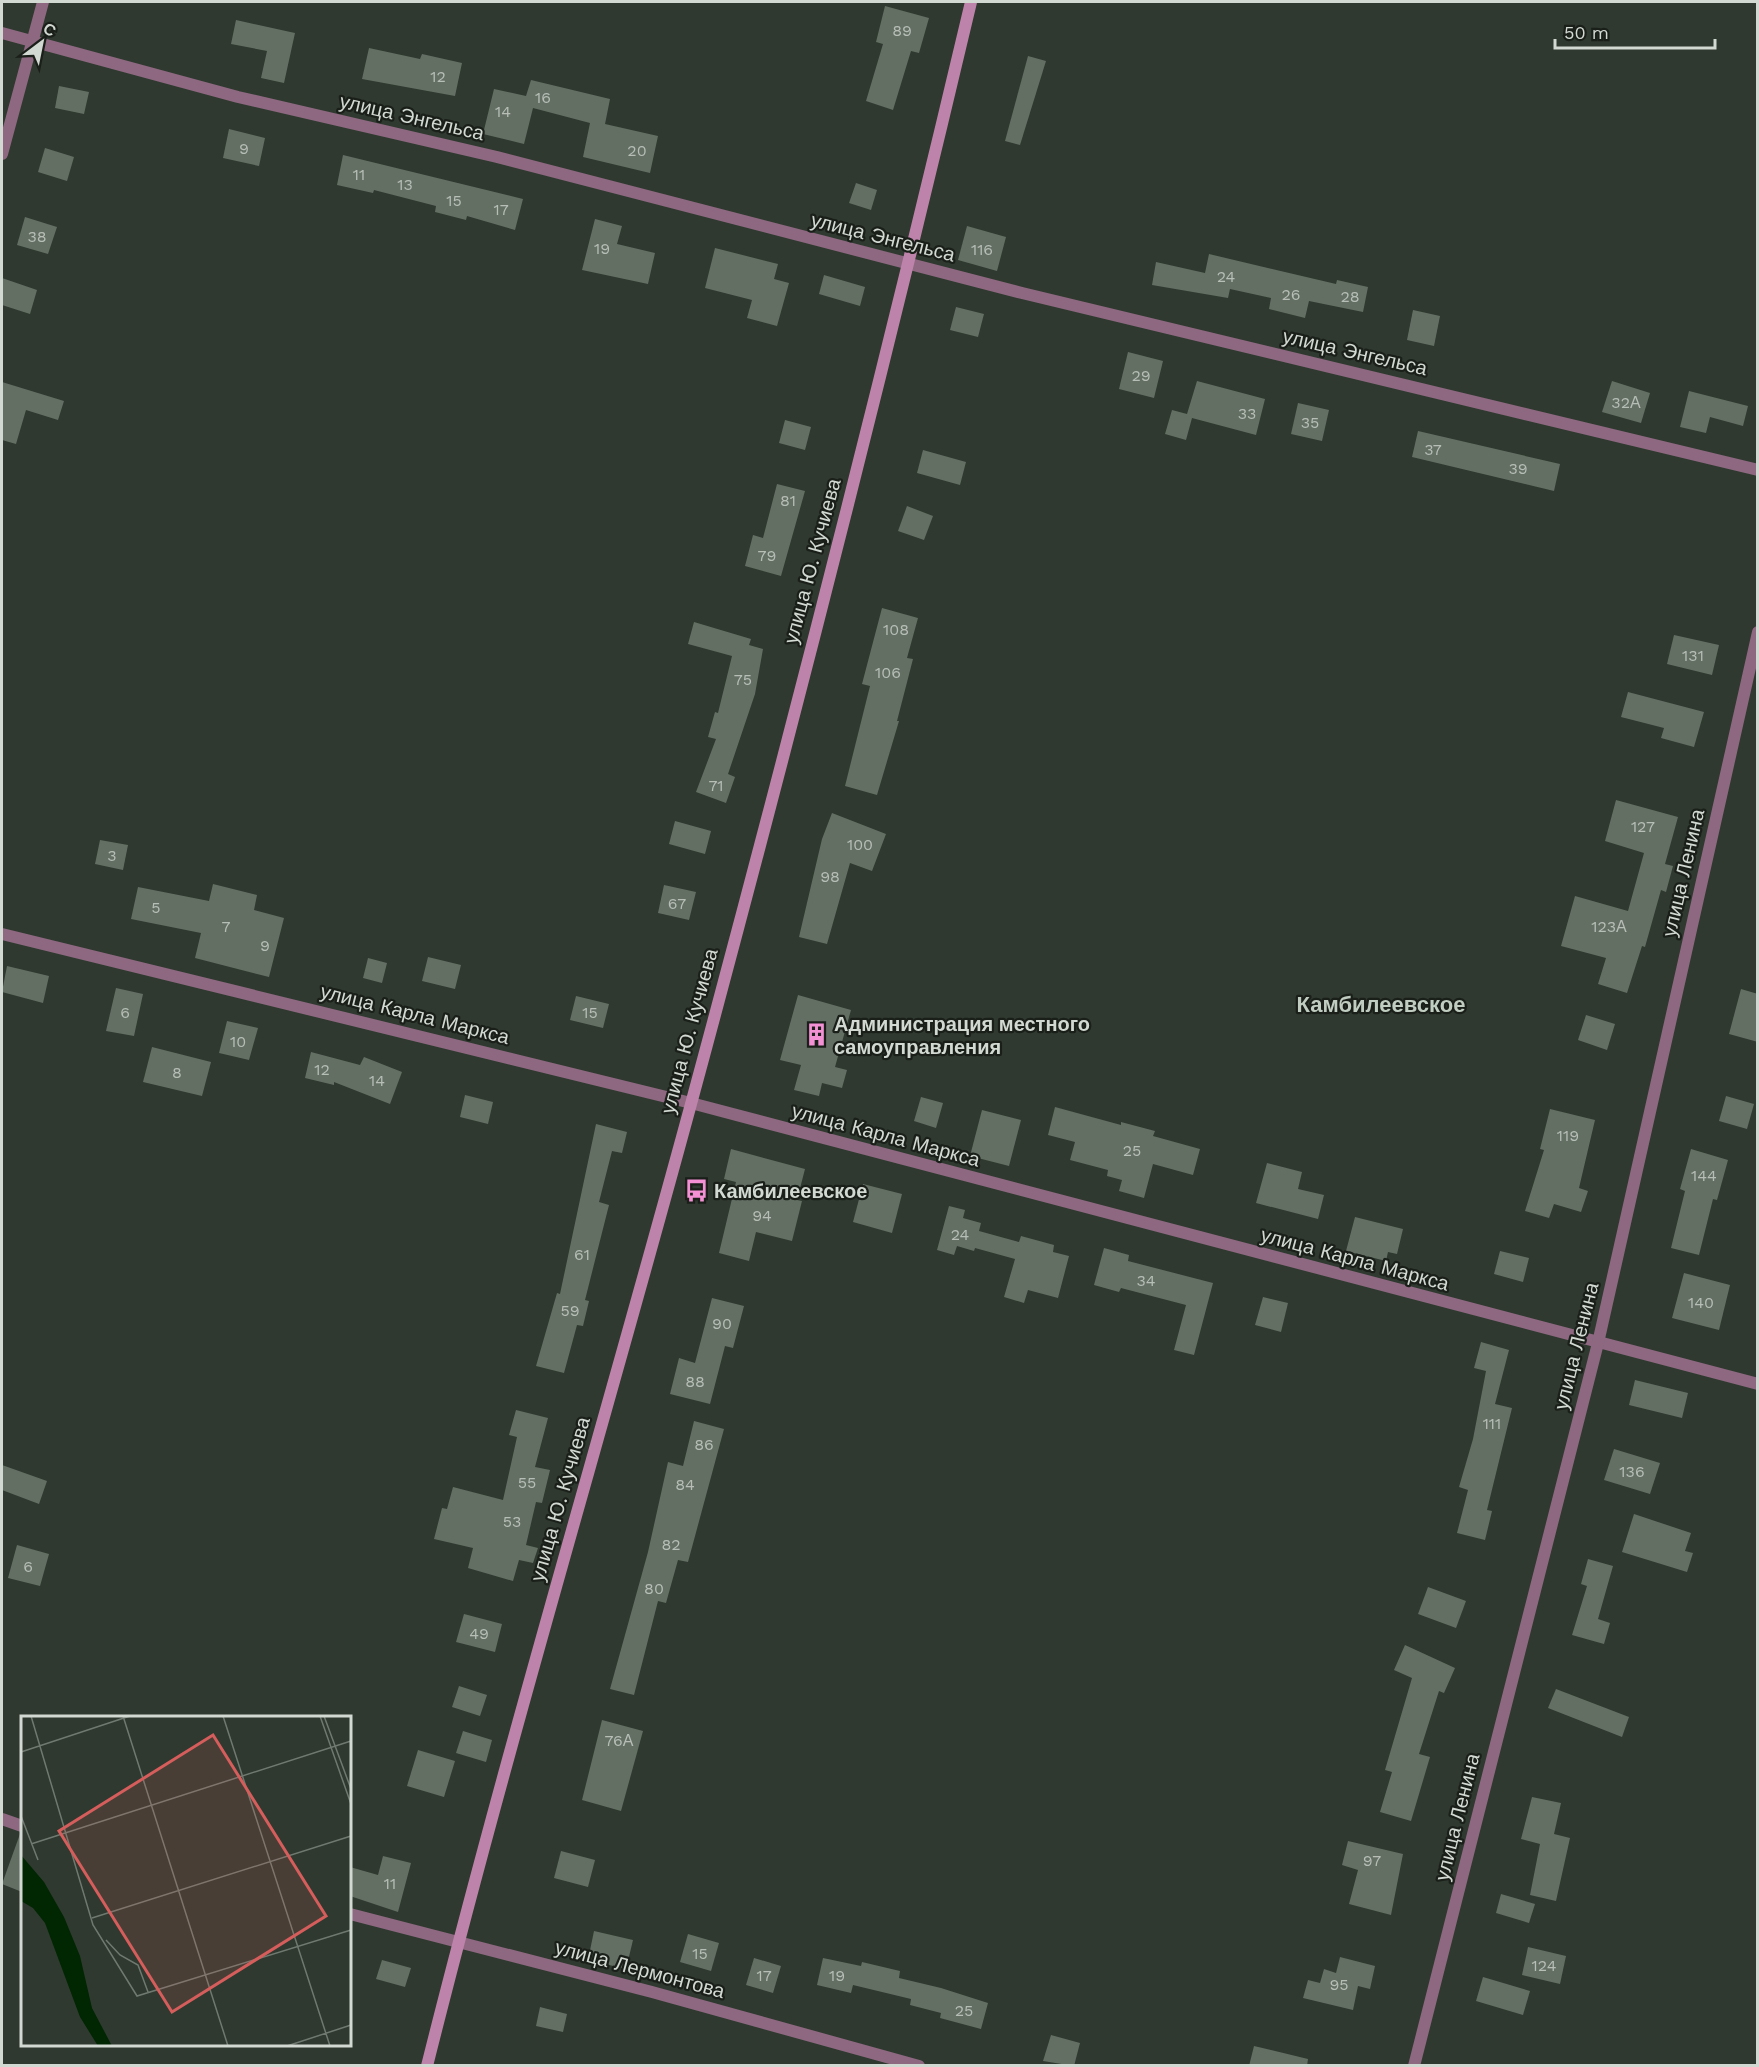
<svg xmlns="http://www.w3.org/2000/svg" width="1759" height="2067" viewBox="0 0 1759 2067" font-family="'Work Sans',sans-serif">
<rect width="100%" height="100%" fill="#2f392f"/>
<g fill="#646f64">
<path d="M885,6L929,18L919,53L911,51L893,110L866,101L883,44L876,42Z"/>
<path d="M236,20L295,33L284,83L261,78L267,51L231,44Z"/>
<path d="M369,48L420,59L422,54L462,63L455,96L362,79Z"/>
<path d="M1028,56L1046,61L1020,145L1005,141Z"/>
<path d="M531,80L610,99L605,124L658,136L650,173L583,157L590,123L533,108L524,144L483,134L494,89L526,96Z"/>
<path d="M59,86L89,92L84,114L55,108Z"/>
<path d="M229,129L265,138L259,166L223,158Z"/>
<path d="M45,148L74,157L67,181L38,172Z"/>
<path d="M343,155L523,199L515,230L467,216L466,220L435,212L436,206L374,190L373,193L337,185Z"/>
<path d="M856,183L877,190L871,210L849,203Z"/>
<path d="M25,217L57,227L48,254L17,245Z"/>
<path d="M595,219L622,226L617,244L655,253L648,284L582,270Z"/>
<path d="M967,226L1006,237L997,271L958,260Z"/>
<path d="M715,248L778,264L774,279L789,283L777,326L747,318L752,300L705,288Z"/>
<path d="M1209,254L1336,284L1337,280L1368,287L1363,312L1309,301L1305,318L1269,309L1271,298L1230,289L1228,298L1152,285L1156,262L1205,273Z"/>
<path d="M824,275L865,287L860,306L819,294Z"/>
<path d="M2,278L37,290L30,314L2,305Z"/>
<path d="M956,307L984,314L978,337L950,330Z"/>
<path d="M1413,310L1440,316L1434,346L1407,340Z"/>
<path d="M1128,352L1163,361L1154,398L1119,389Z"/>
<path d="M1197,381L1265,399L1256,435L1192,418L1186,440L1165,434L1172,410L1187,414Z"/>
<path d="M1612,381L1650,393L1641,423L1602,412Z"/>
<path d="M2,382L64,401L58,420L26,410L16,444L2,440Z"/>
<path d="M1689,391L1748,406L1743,426L1710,417L1706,433L1680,427Z"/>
<path d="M1298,403L1329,410L1322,441L1291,434Z"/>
<path d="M785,420L811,427L805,450L779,443Z"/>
<path d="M1418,431L1560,464L1554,491L1412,457Z"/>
<path d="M923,450L966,462L960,485L917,473Z"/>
<path d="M777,484L805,491L781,576L745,566L753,535L763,538Z"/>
<path d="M907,506L933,516L924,540L898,531Z"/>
<path d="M882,608L918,618L907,658L913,659L897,721H899L877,795L845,786L870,686L862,684Z"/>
<path d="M694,622L751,639L749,645L763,649L755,694L728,774L735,777L726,803L696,792L716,739L708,737L715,712L718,713L732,656L688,644Z"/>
<path d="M1674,635L1719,645L1712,675L1667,664Z"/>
<path d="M1628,692L1704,712L1694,747L1661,738L1664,728L1621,717Z"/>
<path d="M1616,800L1678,817L1665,864L1673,866L1666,892L1661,890L1645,947L1642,946L1627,993L1598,984L1606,958L1561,946L1575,896L1628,911L1644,853L1605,841Z"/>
<path d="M832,813L886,834L872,871L850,863L827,944L799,937L822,839Z"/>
<path d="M675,821L711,831L705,854L669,844Z"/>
<path d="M100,840L128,845L123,870L95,864Z"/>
<path d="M213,884L257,895L254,910L284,918L269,977L195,958L201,933L131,919L138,887L209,901Z"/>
<path d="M664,885L696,892L689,920L658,913Z"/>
<path d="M428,957L461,965L455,989L422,981Z"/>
<path d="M368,958L387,963L382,983L363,978Z"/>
<path d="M7,966L49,976L43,1003L2,992Z"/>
<path d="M116,988L143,994L134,1036L106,1031Z"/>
<path d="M1741,989L1758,994V1042L1729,1034Z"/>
<path d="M798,995L851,1010L835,1067L847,1070L842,1088L822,1083L819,1096L794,1090L801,1065L780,1060Z"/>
<path d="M576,996L609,1004L603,1028L570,1020Z"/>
<path d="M1586,1015L1615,1024L1607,1050L1578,1040Z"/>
<path d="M227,1021L258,1028L249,1060L219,1053Z"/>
<path d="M152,1047L211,1062L202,1096L143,1082Z"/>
<path d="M311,1052L360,1065L364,1057L402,1072L390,1104L334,1082V1085L305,1078Z"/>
<path d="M465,1095L493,1102L488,1124L460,1117Z"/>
<path d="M1726,1096L1754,1104L1747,1129L1719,1121Z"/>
<path d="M921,1097L943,1103L936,1128L914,1121Z"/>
<path d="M1055,1107L1121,1125V1122L1155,1131L1153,1136L1200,1149L1193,1175L1153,1164L1144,1198L1119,1191L1122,1180L1107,1176L1108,1170L1070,1160L1075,1142L1048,1135Z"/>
<path d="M1550,1109L1595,1120L1579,1188L1588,1191L1581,1212L1554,1204L1549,1218L1525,1211L1544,1150L1540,1149Z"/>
<path d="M982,1110L1021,1120L1009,1166L970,1156Z"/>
<path d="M596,1124L627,1132L622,1153L612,1151L599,1202L609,1205L585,1300L589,1301L583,1326L577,1325L564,1373L536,1366L557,1293L560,1294Z"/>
<path d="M731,1149L805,1169L797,1200L802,1201L792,1241L756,1232L749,1261L719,1253L736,1182L724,1179Z"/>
<path d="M1691,1149L1728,1160L1717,1200L1713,1199L1699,1255L1671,1248L1685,1191L1680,1189Z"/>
<path d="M1267,1163L1302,1172L1298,1189L1324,1195L1318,1219L1256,1203Z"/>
<path d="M863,1184L902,1194L892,1233L853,1222Z"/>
<path d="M949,1206L965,1210L963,1218L981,1223L979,1231L1019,1242L1021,1236L1054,1245L1053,1252L1069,1256L1058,1298L1028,1290L1024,1303L1004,1297L1015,1259L975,1248L974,1251L957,1246L954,1255L937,1250Z"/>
<path d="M1355,1217L1403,1229L1397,1254L1388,1252L1386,1261L1346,1251Z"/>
<path d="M1104,1248L1129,1255L1128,1261L1213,1283L1194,1355L1174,1350L1186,1305L1121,1288L1119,1292L1094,1285Z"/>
<path d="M1500,1251L1529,1258L1523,1282L1494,1274Z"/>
<path d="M1684,1273L1730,1285L1719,1330L1672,1318Z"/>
<path d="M1263,1297L1288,1303L1281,1332L1255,1325Z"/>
<path d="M712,1298L744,1306L733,1348L725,1346L710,1404L670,1394L679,1358L695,1363Z"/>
<path d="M1481,1342L1509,1350L1495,1404L1512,1408L1487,1510L1492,1511L1485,1540L1457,1533L1468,1490L1459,1487L1473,1439L1486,1371L1474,1368Z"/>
<path d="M1635,1380L1688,1393L1682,1418L1629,1405Z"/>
<path d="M516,1410L548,1418L535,1467L550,1470L542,1503L536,1502L526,1545L538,1548L533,1563L519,1560L513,1581L468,1568L473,1548L434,1539L442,1508L447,1509L453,1487L503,1500L517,1437L509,1435Z"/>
<path d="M694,1421L724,1429L688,1562L678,1560L666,1603L658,1601L634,1695L610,1689L648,1552L668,1462L683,1466Z"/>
<path d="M1614,1449L1660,1463L1650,1494L1604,1480Z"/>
<path d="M2,1465L47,1481L39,1504L2,1490Z"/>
<path d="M1634,1514L1691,1533L1685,1551L1693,1553L1687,1572L1622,1552Z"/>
<path d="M17,1545L49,1554L40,1586L8,1578Z"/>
<path d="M1588,1559L1613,1566L1598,1619L1610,1623L1604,1644L1572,1635L1587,1586L1581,1584Z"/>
<path d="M1428,1587L1466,1601L1456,1628L1418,1614Z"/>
<path d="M464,1614L502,1624L495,1652L456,1642Z"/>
<path d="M1405,1645L1455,1668L1444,1693L1439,1691L1419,1754L1430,1757L1411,1821L1380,1812L1392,1772L1385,1770L1412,1678L1394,1670Z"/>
<path d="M459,1686L487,1695L480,1716L452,1707Z"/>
<path d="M1556,1689L1629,1717L1622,1737L1548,1708Z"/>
<path d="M602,1720L643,1731L621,1811L582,1800Z"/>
<path d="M463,1731L492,1740L486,1762L456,1753Z"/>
<path d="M418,1750L455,1761L444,1797L407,1786Z"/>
<path d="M1532,1797L1561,1803L1554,1834L1570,1838L1556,1901L1530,1895L1540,1844L1521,1839Z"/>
<path d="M20,1834H22V1892L2,1884Z"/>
<path d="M1348,1841L1403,1854L1391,1915L1349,1904L1358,1870L1342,1865Z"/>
<path d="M561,1851L595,1860L588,1887L554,1878Z"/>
<path d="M383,1856L411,1863L398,1912L350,1896V1867L378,1875Z"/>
<path d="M1501,1894L1535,1904L1529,1923L1496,1913Z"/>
<path d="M594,1931L633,1940L626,1969L588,1960Z"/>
<path d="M688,1934L719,1943L711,1971L680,1962Z"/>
<path d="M1528,1947L1566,1956L1560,1984L1522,1975Z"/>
<path d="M1340,1957L1375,1966L1370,1989L1358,1986L1353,2010L1303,1998L1308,1980L1320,1983L1324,1969L1336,1973Z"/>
<path d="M754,1958L781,1966L773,1993L746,1985Z"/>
<path d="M823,1958L861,1966L862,1962L900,1971L899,1978L941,1988L988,2003L981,2029L940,2018L941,2013L910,2005L911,1999L853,1985L851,1993L817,1985Z"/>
<path d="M382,1960L411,1968L405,1987L376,1979Z"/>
<path d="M1483,1977L1530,1991L1523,2015L1476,2001Z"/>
<path d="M540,2007L567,2014L563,2032L536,2026Z"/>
<path d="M1051,2035L1080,2043L1074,2066L1043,2061Z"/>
<path d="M1254,2046L1308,2059L1307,2066H1249Z"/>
</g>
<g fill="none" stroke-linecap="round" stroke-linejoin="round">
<g stroke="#8d6880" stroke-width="12">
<path d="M2,33L238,97L497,157L1022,293L1758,470"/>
<path d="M2,154L43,2"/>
<path d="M2,934L691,1103L1758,1384"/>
<path d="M2,1819L22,1826"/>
<path d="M350,1914L652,1992L919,2066"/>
<path d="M1414,2066L1598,1343L1758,632"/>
</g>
<path stroke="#be83aa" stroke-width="12" d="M427,2066C508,1743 604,1425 691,1104C790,738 884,370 971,2"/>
</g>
<defs>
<symbol id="building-bare" viewBox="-9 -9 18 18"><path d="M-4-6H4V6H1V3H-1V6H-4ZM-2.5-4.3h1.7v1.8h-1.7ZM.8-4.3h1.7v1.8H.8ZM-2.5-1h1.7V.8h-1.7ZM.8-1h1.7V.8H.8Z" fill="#f491d4" stroke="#1a1f1a" stroke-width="2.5" paint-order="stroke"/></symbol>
<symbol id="bus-bare" viewBox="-9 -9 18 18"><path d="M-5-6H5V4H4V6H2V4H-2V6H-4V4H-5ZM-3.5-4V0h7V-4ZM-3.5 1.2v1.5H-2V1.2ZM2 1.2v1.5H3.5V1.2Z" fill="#f491d4" stroke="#1a1f1a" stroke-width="2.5" paint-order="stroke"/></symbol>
</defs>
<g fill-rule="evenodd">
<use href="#building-bare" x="800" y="1018" width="33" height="33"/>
<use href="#bus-bare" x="680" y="1174" width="33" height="33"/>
</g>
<g text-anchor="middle" stroke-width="4.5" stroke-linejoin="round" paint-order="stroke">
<g font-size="16" fill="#b6beb6">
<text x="902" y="36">89</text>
<text x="438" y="82">12</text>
<text x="543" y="103">16</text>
<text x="503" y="117">14</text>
<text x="244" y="154">9</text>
<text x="637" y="156">20</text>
<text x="359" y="180">11</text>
<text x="405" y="190">13</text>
<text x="454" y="206">15</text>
<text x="501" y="215">17</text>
<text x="37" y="242">38</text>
<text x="602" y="254">19</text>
<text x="982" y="255">116</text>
<text x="1226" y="282">24</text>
<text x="1291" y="300">26</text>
<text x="1350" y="302">28</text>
<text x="1141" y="381">29</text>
<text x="1626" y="408">32А</text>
<text x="1247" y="419">33</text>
<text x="1310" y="428">35</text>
<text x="1433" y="455">37</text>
<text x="1518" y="474">39</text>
<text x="788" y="506">81</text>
<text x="767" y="561">79</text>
<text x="896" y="635">108</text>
<text x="1693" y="661">131</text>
<text x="888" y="678">106</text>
<text x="743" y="685">75</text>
<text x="716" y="791">71</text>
<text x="1643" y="832">127</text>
<text x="860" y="850">100</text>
<text x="112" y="861">3</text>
<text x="830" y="882">98</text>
<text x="677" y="909">67</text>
<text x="156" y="913">5</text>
<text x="226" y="932">7</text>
<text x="1609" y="932">123А</text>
<text x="265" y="951">9</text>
<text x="125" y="1018">6</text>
<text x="590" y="1018">15</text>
<text x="238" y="1047">10</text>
<text x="322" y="1075">12</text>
<text x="177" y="1078">8</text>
<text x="377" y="1086">14</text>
<text x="1568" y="1141">119</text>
<text x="1132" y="1156">25</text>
<text x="1704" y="1181">144</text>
<text x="762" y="1221">94</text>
<text x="960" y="1240">24</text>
<text x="582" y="1260">61</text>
<text x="1146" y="1286">34</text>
<text x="1701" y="1308">140</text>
<text x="570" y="1316">59</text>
<text x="722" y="1329">90</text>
<text x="695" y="1387">88</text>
<text x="1492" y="1429">111</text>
<text x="704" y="1450">86</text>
<text x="1632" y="1477">136</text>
<text x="527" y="1488">55</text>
<text x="685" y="1490">84</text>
<text x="512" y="1527">53</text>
<text x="671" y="1550">82</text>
<text x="28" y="1572">6</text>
<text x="654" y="1594">80</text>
<text x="479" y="1639">49</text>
<text x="619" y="1746">76А</text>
<text x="1372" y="1866">97</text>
<text x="390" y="1889">11</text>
<text x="700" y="1959">15</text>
<text x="1544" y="1971">124</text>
<text x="764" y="1981">17</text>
<text x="837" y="1981">19</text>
<text x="1339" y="1990">95</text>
<text x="964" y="2016">25</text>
</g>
<g font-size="20" fill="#d2d8d2" stroke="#1a1f1a">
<text transform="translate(412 117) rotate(13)" y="7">улица Энгельса</text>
<text transform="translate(883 237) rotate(14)" y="7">улица Энгельса</text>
<text transform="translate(1355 352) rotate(13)" y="7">улица Энгельса</text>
<text transform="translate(812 561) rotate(-75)" y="7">улица Ю. Кучиева</text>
<text transform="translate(1683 873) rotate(-77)" y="7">улица Ленина</text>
<text transform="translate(415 1014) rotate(14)" y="7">улица Карла Маркса</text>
<text transform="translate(689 1031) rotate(-75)" y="7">улица Ю. Кучиева</text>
<text transform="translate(886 1135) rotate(15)" y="7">улица Карла Маркса</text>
<text transform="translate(1355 1259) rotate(15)" y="7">улица Карла Маркса</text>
<text transform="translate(1576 1346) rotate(-76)" y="7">улица Ленина</text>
<text transform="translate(560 1499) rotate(-74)" y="7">улица Ю. Кучиева</text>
<text transform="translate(1457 1817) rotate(-76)" y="7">улица Ленина</text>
<text transform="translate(640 1969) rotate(15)" y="7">улица Лермонтова</text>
</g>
<g font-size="20" font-weight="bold" fill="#d2d8d2" stroke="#1a1f1a" text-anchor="start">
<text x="834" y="1031">Администрация местного<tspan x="834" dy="23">самоуправления</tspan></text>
<text x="714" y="1198">Камбилеевское</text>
</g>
<g font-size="22" font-weight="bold" fill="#c0cdc0" stroke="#1a1f1a">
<text x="1381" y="1012">Камбилеевское</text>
</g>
</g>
<g transform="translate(21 1716)">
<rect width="330" height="330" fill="#2f392f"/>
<path d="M0,139L23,166L43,201L59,240L71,292L91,330H77L59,301L24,207L12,192L0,185Z" fill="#002602"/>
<path fill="none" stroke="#707970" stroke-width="1.5" d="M10,0L72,209L116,280L330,214M102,0L207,330M202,0L309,330M299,0L330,88M303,0L330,73M0,36L109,0M0,100L17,144M10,128L330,25M71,202L330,120M85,224L99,239L117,249L127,276M266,330L330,309"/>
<path fill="#d55d5b" fill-opacity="0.15" stroke="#d55d5b" stroke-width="3" d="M192,19L305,200L151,296L38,115Z"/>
<rect width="330" height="330" fill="none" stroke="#d2d8d2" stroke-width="3"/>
</g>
<rect width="1759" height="2067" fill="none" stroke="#d2d8d2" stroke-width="6"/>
<g transform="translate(42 42) rotate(32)" stroke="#1a1f1a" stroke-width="4.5" paint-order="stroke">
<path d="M0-4.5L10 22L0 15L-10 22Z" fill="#d2d8d2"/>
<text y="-9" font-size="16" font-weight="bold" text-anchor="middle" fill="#d2d8d2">С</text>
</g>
<path d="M1555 39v9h160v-9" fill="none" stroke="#d2d8d2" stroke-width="3"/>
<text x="1564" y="39" font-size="18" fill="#d2d8d2" stroke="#1a1f1a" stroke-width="4.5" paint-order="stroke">50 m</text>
</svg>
